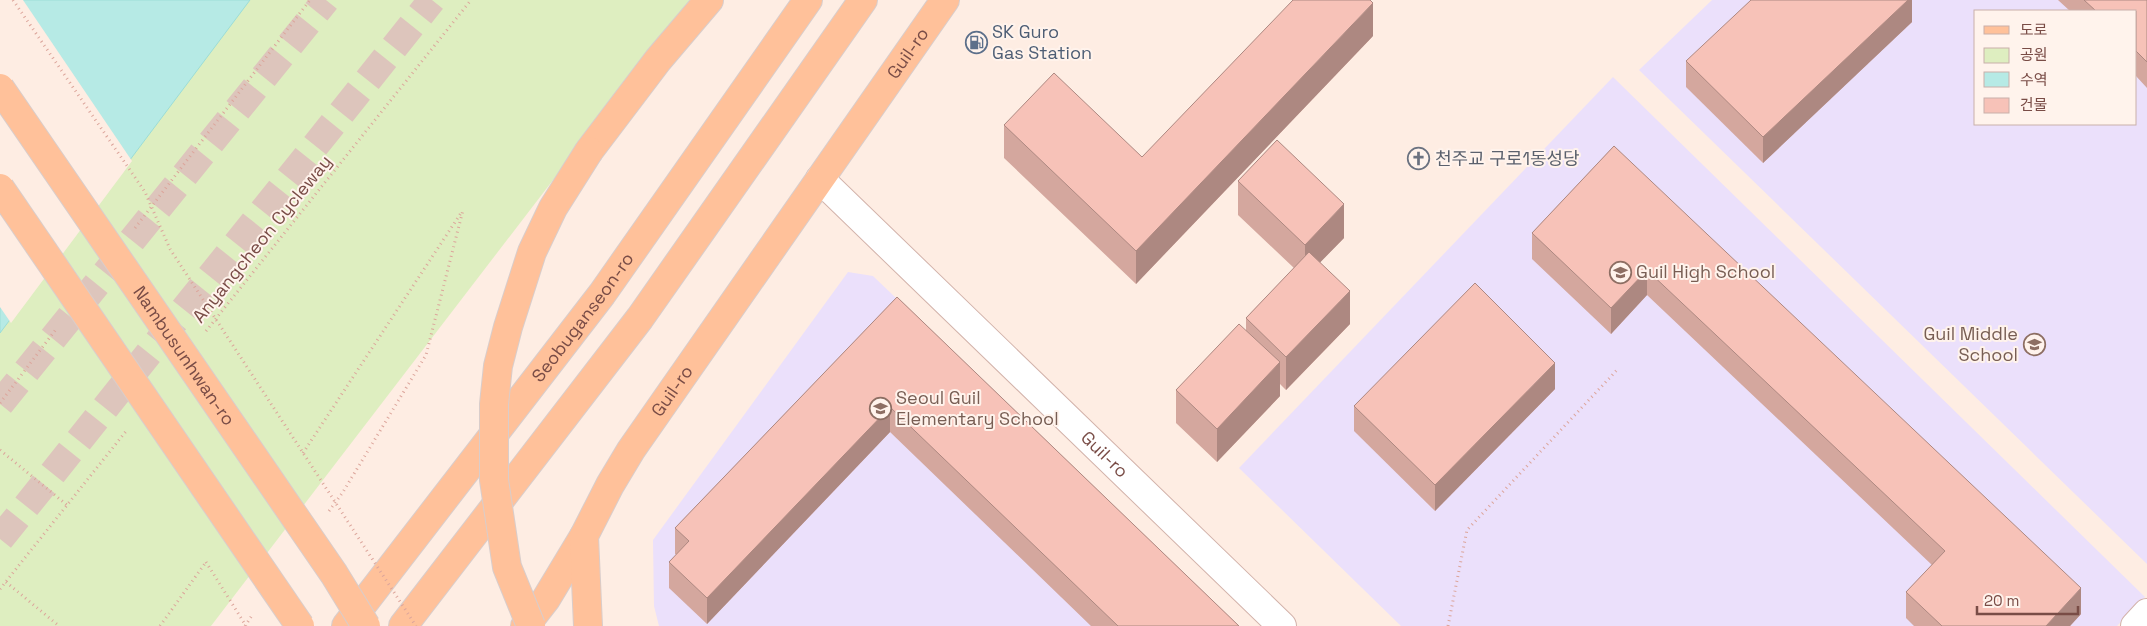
<svg xmlns="http://www.w3.org/2000/svg" width="2147" height="626" viewBox="0 0 2147 626" font-family="'Space Grotesk','Noto Sans KR',sans-serif">
<rect width="100%" height="100%" fill="#feede3"/>
<g fill="#ebe0fb" fill-rule="evenodd">
<path d="M1712,0H2147V564L1639,70ZM1976,11H2136V124H1976Z"/>
<path d="M1613,77L2145,597L2117,626H1401L1239,468Z"/>
<path d="M848,272L873,276L1239,626H659L654,606L653,540Z"/>
</g>
<path fill="#deeec0" d="M0,0H691L211,626H0Z"/>
<path fill="#b6eae5" stroke="#9bddd7" d="M0,0H250L0,333Z"/>
<path fill="#feede3" d="M0,0H23L132,161L11,323L0,307Z"/>
<g fill="none" stroke-linecap="round" stroke-linejoin="round">
<g stroke="#ddc5bc" stroke-width="28" stroke-dasharray="28 14" stroke-linecap="butt">
<path d="M0,404L326,0"/>
<path d="M0,539L432,0"/>
</g>
<defs>
<g id="minor">
<path id="s1" d="M820,179L1282,626"/>
<path d="M2135,626L2147,613"/>
</g>
<g id="major">
<path d="M589,151L658,60L709,0"/>
<path id="s2" d="M346,626L602,294L808,0"/>
<path d="M403,626L640,318L863,0"/>
<path d="M525,626L546,599L584,536"/>
<path id="s3" d="M588,626L584,536L610,485L631,450L945,0"/>
</g>
</defs>
<use href="#minor" stroke="#d3b3ab" stroke-width="30"/>
<use href="#major" stroke="#d9cdcb" stroke-width="30"/>
<g stroke="#dca59b" stroke-width="3" stroke-dasharray="1 4" stroke-linecap="butt">
<path d="M135,228L310,0"/>
<path d="M206,331L471,0"/>
<path d="M0,403L57,328"/>
<path d="M0,450L67,505"/>
<path d="M303,453L461,213"/>
<path d="M329,511L343,492L426,355L463,210"/>
<path d="M6,582L59,626"/>
<path d="M0,589L127,430"/>
<path d="M160,626L206,562"/>
<path d="M245,626L253,614"/>
<path d="M1448,626L1467,530L1617,370"/>
</g>
<use href="#minor" stroke="#fff" stroke-width="28"/>
<use href="#major" stroke="#ffc19a" stroke-width="28"/>
<defs>
<g id="major-bridge">
<path id="s4" d="M0,88L334,574L366,626"/>
<path d="M0,188L300,626"/>
<path d="M531,626L507,567L494,480V404L498,366L508,327L532,252L553,208L589,151"/>
</g>
</defs>
<use href="#major-bridge" stroke="#d9cdcb" stroke-width="30" stroke-linecap="butt"/>
<g stroke="#dca59b" stroke-width="3" stroke-dasharray="1 4" stroke-linecap="butt">
<path d="M13,0L145,192L170,249L416,626"/>
<path d="M206,562L246,626"/>
</g>
<use href="#major-bridge" stroke="#ffc19a" stroke-width="28"/>
</g>
<g fill="#d4a79e">
<path d="M1912,0V22L1763,163L1686,87V61Z"/>
<path d="M2058,0H2147V88L2136,76V11H2070Z"/>
<path d="M1373,36L1136,284L1004,158V125L1142,157Z"/>
<path d="M1614,146L2081,614L2070,626H1914L1906,618V592L1932,565L1647,295L1611,334L1532,259V233Z"/>
<path d="M1238,181L1344,238L1320,262L1350,324L1286,390L1280,384V396L1217,462L1176,423V390L1246,330V318L1294,268L1238,215Z"/>
<path d="M897,297L1239,626H1091L890,432L707,624L669,588V562L677,555L675,554V528Z"/>
<path d="M1555,389L1435,511L1354,431V406Z"/>
</g>
<g fill="#ad8881">
<path d="M1908,0H1912V22L1763,163V137Z"/>
<path d="M1373,3V36L1136,284V251Z"/>
<path d="M1344,204V238L1305,278V245Z"/>
<path d="M1647,270V295L1611,334V308Z"/>
<path d="M1350,291V324L1286,390V357Z"/>
<path d="M1280,362V396L1217,462V429Z"/>
<path d="M1555,363V389L1435,511V485Z"/>
<path d="M890,407V432L707,624V598Z"/>
<path d="M2081,588V614L2070,626H2046Z"/>
</g>
<g fill="#f7c2b8" stroke="#ad8881">
<path d="M1293,0H1370L1373,3L1136,251L1004,125L1054,73L1142,157Z"/>
<path d="M1751,0H1908L1763,137L1686,61Z"/>
<path d="M2084,0H2147V62L2136,51V11H2096Z"/>
<path d="M1277,140L1344,204L1305,245L1238,181Z"/>
<path d="M1614,146L2081,588L2046,626H1942L1906,592L1945,551L1647,270L1611,308L1532,233Z"/>
<path d="M1309,252L1350,291L1286,357L1246,318Z"/>
<path d="M1475,283L1555,363L1435,485L1354,406Z"/>
<path d="M897,297L1239,626H1118L890,407L707,598L669,562L689,541L675,528Z"/>
<path d="M1239,324L1280,362L1217,429L1176,390Z"/>
</g>
<defs>
<symbol id="fuel-ring" viewBox="-11 -11 22 22"><circle r="9.5" fill="#fff3ec" stroke="#5c6f8a" stroke-width="1.5"/><path d="M-5.5-6h7V0h2V4h1.3V-2.5L3-4.5l.8-.8L6-3V5H2.5V1h-1V6h-7ZM-4.2-4.7v3.2H.2V-4.7Z" fill="#5c6f8a"/></symbol>
<symbol id="church-ring" viewBox="-11 -11 22 22"><circle r="9.5" fill="#fff3ec" stroke="#6b7280" stroke-width="1.5"/><path d="M-1.2-6h2.4v3.5h3.3v2.4h-3.3V6h-2.4V-.1h-3.3v-2.4h3.3Z" fill="#6b7280"/></symbol>
<symbol id="school-ring" viewBox="-11 -11 22 22"><circle r="9.5" fill="#fff3ec" stroke="#8d6e63" stroke-width="1.5"/><path d="M0-5L7-2L0 1L-7-2ZM-4 1L0 2.5L4 1V4Q0 6-4 4Z" fill="#8d6e63"/></symbol>
</defs>
<g fill-rule="evenodd">
<use href="#fuel-ring" x="964" y="30" width="25" height="25"/>
<use href="#church-ring" x="1406" y="146" width="25" height="25"/>
<use href="#school-ring" x="1608" y="260" width="25" height="25"/>
<use href="#school-ring" x="2022" y="332" width="25" height="25"/>
<use href="#school-ring" x="868" y="396" width="25" height="25"/>
</g>
<g text-anchor="middle" stroke-width="4" stroke-linejoin="round" paint-order="stroke">
<g font-size="18" fill="#4e5e75" stroke="#fff3ec" text-anchor="start">
<text x="992" y="38">SK Guro<tspan x="992" dy="21">Gas Station</tspan></text>
</g>
<g font-size="18" fill="#794c46" stroke="#fff3ec">
<text dy="6" stroke="none"><textPath href="#s3" startOffset="672">Guil-ro</textPath></text>
<text transform="translate(262 239) rotate(-51)" y="6">Anyangcheon Cycleway</text>
<text dy="6" stroke="none"><textPath href="#s2" startOffset="389">Seobuganseon-ro</textPath></text>
<text dy="6" stroke="none"><textPath href="#s4" startOffset="325">Nambusunhwan-ro</textPath></text>
<text dy="6" stroke="none"><textPath href="#s3" startOffset="260">Guil-ro</textPath></text>
<text dy="6" stroke="none"><textPath href="#s1" startOffset="396">Guil-ro</textPath></text>
</g>
<g font-size="18" fill="#5b616d" stroke="#fff3ec" text-anchor="start">
<text x="1435" y="165">천주교 구로1동성당</text>
</g>
<g font-size="18" fill="#785e54" stroke="#fff3ec" text-anchor="start">
<text x="1636" y="278">Guil High School</text>
<text x="2018" y="340" text-anchor="end">Guil Middle<tspan x="2018" dy="21">School</tspan></text>
<text x="896" y="404">Seoul Guil<tspan x="896" dy="21">Elementary School</tspan></text>
</g>
</g>
<rect x="1974" y="10" width="162" height="115" fill="#fff3ec" stroke="#c9b0aa"/>
<rect x="1984" y="26" width="25" height="8" fill="#ffc19a" stroke="#c9b0aa"/>
<text x="2020" y="35" font-size="15" fill="#794c46">도로</text>
<rect x="1984" y="48" width="25" height="15" fill="#deeec0" stroke="#c9b0aa"/>
<text x="2020" y="60" font-size="15" fill="#794c46">공원</text>
<rect x="1984" y="72" width="25" height="15" fill="#b6eae5" stroke="#c9b0aa"/>
<text x="2020" y="85" font-size="15" fill="#794c46">수역</text>
<rect x="1984" y="98" width="25" height="15" fill="#f7c2b8" stroke="#c9b0aa"/>
<text x="2020" y="110" font-size="15" fill="#794c46">건물</text>
<path d="M1977 606v8h101v-8" fill="none" stroke="#794c46" stroke-width="2.5"/>
<text x="1984" y="606" font-size="15" fill="#794c46" stroke="#fff3ec" stroke-width="4" paint-order="stroke">20 m</text>
</svg>
